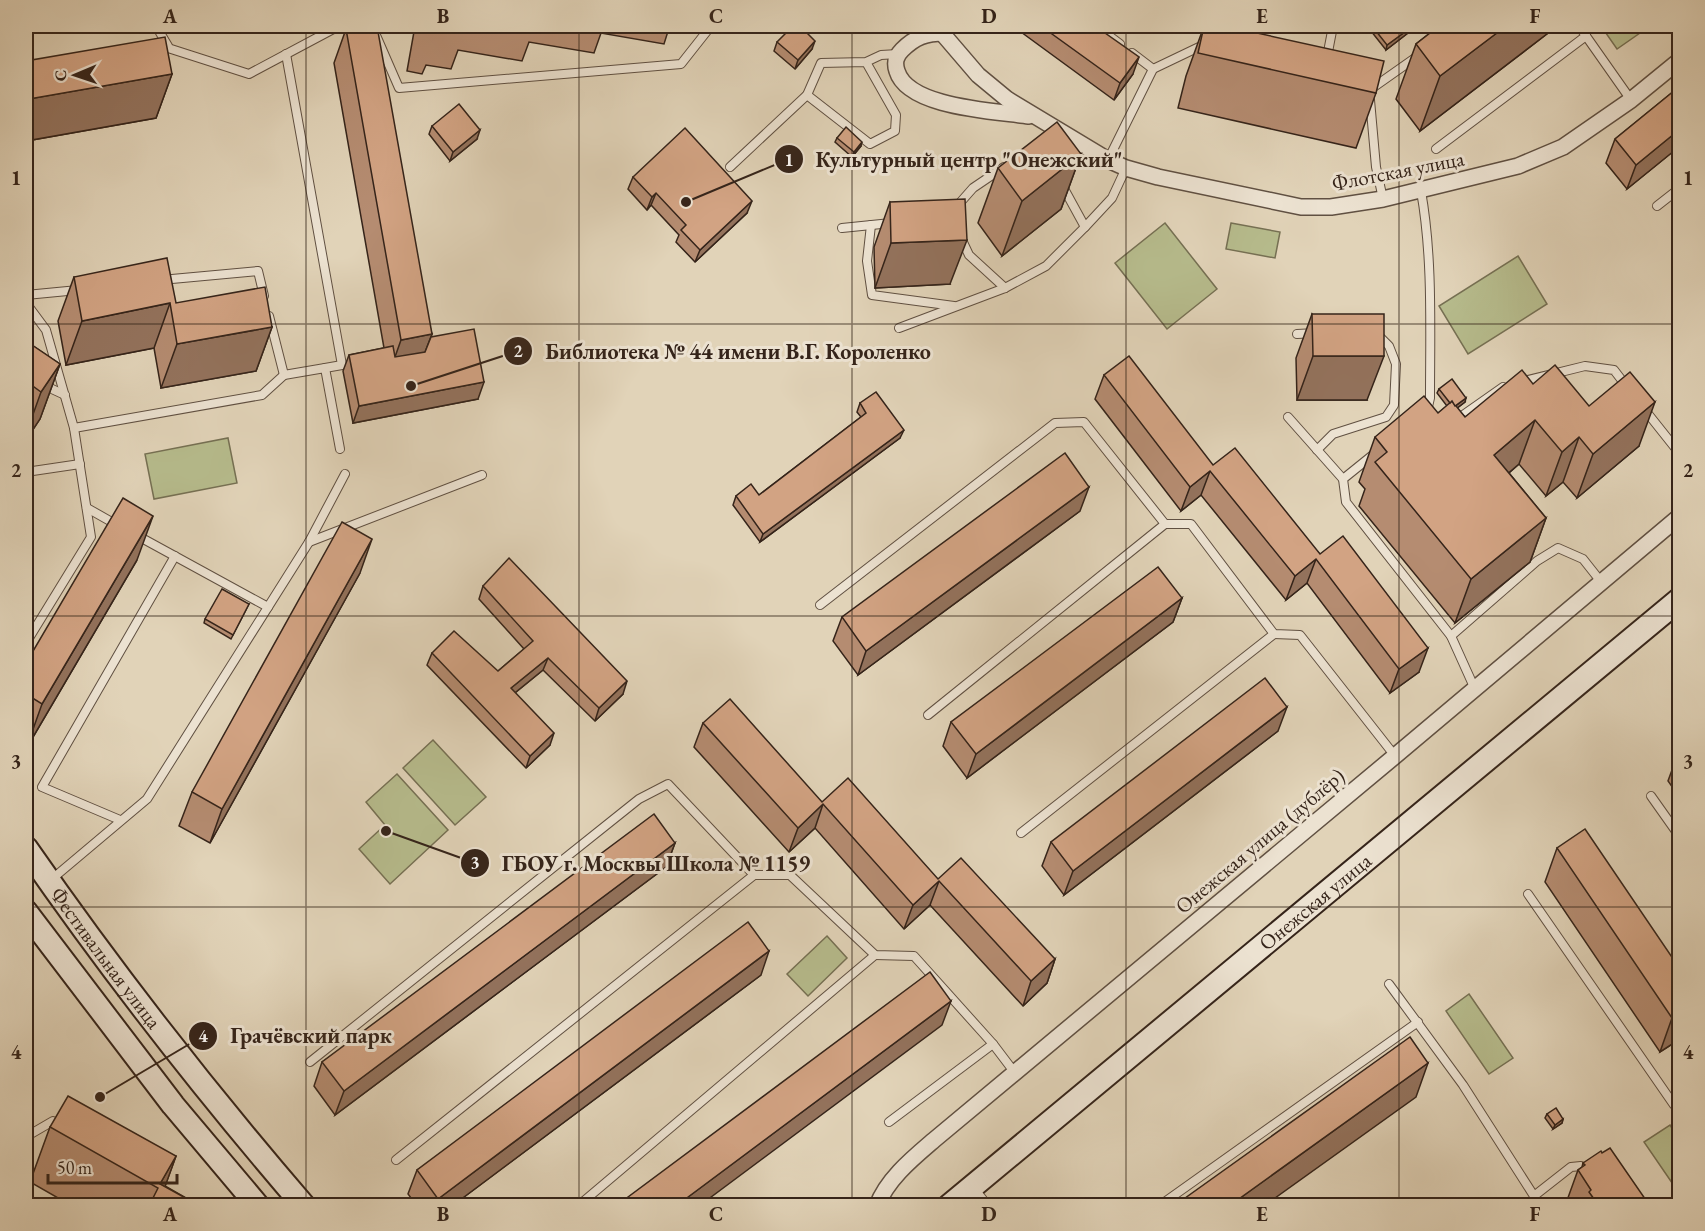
<svg xmlns="http://www.w3.org/2000/svg" width="1705" height="1231" viewBox="0 0 1705 1231" font-family="'EB Garamond',serif">
<rect width="100%" height="100%" fill="#e1d3b8"/>
<filter id="stains"><feTurbulence type="fractalNoise" baseFrequency=".00333" numOctaves="4"/><feColorMatrix values="0 0 0 0 .2 0 0 0 0 .09 0 0 0 0 .02 0 0 0 .5 -.17"/></filter>
<radialGradient id="worn" r=".72"><stop offset=".6" stop-color="#630" stop-opacity="0"/><stop offset="1" stop-color="#630" stop-opacity=".3"/></radialGradient>
<g fill="#b6bb8c" stroke="#767053" stroke-width="1.5">
<path d="M1601,26H1650L1617,49Z"/>
<path d="M1165,223L1217,289L1167,329L1115,263Z"/>
<path d="M1231,223L1280,232L1275,258L1226,249Z"/>
<path d="M1518,256L1547,304L1468,354L1439,306Z"/>
<path d="M228,438L237,483L154,499L145,454Z"/>
<path d="M433,740L486,797L455,825L403,768Z"/>
<path d="M397,774L448,830L390,884L359,849L385,825L366,802Z"/>
<path d="M827,936L847,958L808,996L787,974Z"/>
<path d="M1469,994L1513,1058L1489,1074L1446,1011Z"/>
<path d="M1670,1125L1679,1139V1193L1644,1142Z"/>
</g>
<g fill="none" stroke-linecap="round" stroke-linejoin="round">
<defs>
<g id="lane">
<path d="M156,26L168,46"/>
<path d="M372,26L399,88L681,64L711,26"/>
<path d="M1096,26L1120,44"/>
<path d="M1586,36L1631,100"/>
<path d="M157,50L168,48L249,74L339,26"/>
<path d="M286,54L342,365L325,368"/>
<path d="M1327,57L1333,26"/>
<path d="M866,62L896,115L895,131L870,144L807,95L821,63L866,62L881,55L898,54"/>
<path d="M1153,69L1199,47L1203,48"/>
<path d="M1371,89L1415,58"/>
<path d="M1370,100L1376,167L1383,199"/>
<path d="M1436,149L1586,36L1579,26"/>
<path d="M1108,160L1153,69L1132,53"/>
<path d="M730,167L807,95"/>
<path d="M1421,191C1433,258 1430,329 1430,398L1427,411"/>
<path d="M958,205L973,188L1004,167"/>
<path d="M1657,206L1680,188"/>
<path d="M871,225L867,261L872,295L954,306"/>
<path d="M1085,227L1112,198L1126,168"/>
<path d="M842,228L891,223"/>
<path d="M961,238L969,255L1005,288"/>
<path d="M161,280L258,271L264,296"/>
<path d="M26,295L78,290"/>
<path d="M26,303L46,330L74,428L91,537L26,643"/>
<path d="M269,316L284,375L325,368L340,449"/>
<path d="M899,328L1005,288L1046,266L1085,227L1062,185"/>
<path d="M1297,334L1316,333"/>
<path d="M26,377L65,395"/>
<path d="M1520,382L1585,366L1614,370L1627,387"/>
<path d="M1645,410L1680,454"/>
<path d="M1288,417L1343,479"/>
<path d="M1456,420L1503,387"/>
<path d="M74,428L262,395L284,375"/>
<path d="M1317,450L1333,434L1386,417L1394,405L1396,364L1389,346L1378,335"/>
<path d="M1374,454L1343,479L1346,502L1451,636L1474,687"/>
<path d="M26,472L80,464"/>
<path d="M87,508L117,525"/>
<path d="M138,536L268,607"/>
<path d="M309,542L482,475"/>
<path d="M820,605L1055,423L1084,422L1165,524H1191L1274,634L1300,635L1395,756"/>
<path d="M1451,636L1537,561L1558,548L1583,559L1602,583"/>
<path d="M928,715L1165,524"/>
<path d="M1651,796L1680,837"/>
<path d="M120,820L42,787L175,556"/>
<path d="M1021,833L1274,634"/>
<path d="M52,879L147,799L309,542L345,474"/>
<path d="M1528,894L1674,1105L1680,1102"/>
<path d="M1389,984L1463,1085L1534,1196"/>
<path d="M310,1062L639,799L668,784L754,875H790L875,955L914,956L993,1044L1015,1073"/>
<path d="M889,1122L993,1044"/>
<path d="M26,1141L29,1135L53,1121L60,1125"/>
<path d="M396,1160L754,875"/>
<path d="M974,1188L988,1206"/>
<path d="M578,1206L875,955"/>
<path d="M1159,1206L1418,1022"/>
<path d="M1535,1206L1534,1196L1571,1167L1581,1166L1589,1170"/>
</g>
<g id="street">
<path d="M936,26L978,75L1007,99L1108,160L1126,168L1158,177L1301,207H1331L1383,199L1518,166L1563,147L1631,100L1680,60"/>
<path d="M944,33C926,33 915,37 902,50C896,56 894,62 897,71C908,108 996,111 1029,116"/>
<path d="M877,1206C887,1179 913,1158 934,1140L1395,756L1680,516"/>
</g>
<g id="secondary">
<path id="s1" d="M26,848C112,972 205,1091 304,1206"/>
<path d="M26,912L173,1105L258,1206"/>
<path id="s2" d="M949,1206L1680,599"/>
</g>
</defs>
<use href="#lane" stroke="#605042" stroke-width="10"/>
<use href="#street" stroke="#605042" stroke-width="18"/>
<use href="#secondary" stroke="#35241a" stroke-width="26"/>
<use href="#lane" stroke="#ece2d1" stroke-width="8"/>
<use href="#street" stroke="#ece2d1" stroke-width="15"/>
<use href="#secondary" stroke="#ece2d1" stroke-width="22"/>
</g>
<g fill="#b58c71" stroke="#35241a" stroke-width="1.5">
<path d="M415,26H696L693,32L669,28L664,44L601,33L594,53L529,42L522,61L458,50L451,69L426,65L422,74L407,71Z"/>
<path d="M1023,26H1095L1133,74L1114,100L1021,32Z"/>
<path d="M1204,26H1225L1376,93L1356,148L1178,108L1186,76Z"/>
<path d="M1367,26H1417L1386,50Z"/>
<path d="M1439,26H1557L1556,27L1420,131L1396,99L1416,44Z"/>
<path d="M346,29L432,334L431,337L478,399L353,423L343,371L349,355L384,348L334,63Z"/>
<path d="M777,42L812,49L795,69L774,51Z"/>
<path d="M26,61L172,74L156,118L26,141Z"/>
<path d="M1680,86V146L1627,189L1606,163L1615,139Z"/>
<path d="M432,126L477,139L450,161L429,134Z"/>
<path d="M837,138L861,146L852,157L835,142Z"/>
<path d="M1081,154L1061,209L1002,256L978,223L998,168Z"/>
<path d="M633,177L747,213L695,262L676,242L679,235L651,205L647,210L628,189Z"/>
<path d="M890,202L950,284L875,288L874,247Z"/>
<path d="M74,277L272,327L256,371L161,388L154,348L66,365L58,321Z"/>
<path d="M1312,314L1367,400H1297L1296,358Z"/>
<path d="M26,341L60,364L40,419L26,440Z"/>
<path d="M1104,375L1320,554L1419,672L1390,693L1307,583L1286,600L1201,495L1181,511L1095,399Z"/>
<path d="M1533,384L1589,406L1639,446L1577,498L1563,482L1546,496L1519,464L1509,473L1546,518L1530,562L1455,623L1359,506L1365,489L1359,482L1375,437L1438,413L1447,406L1437,393L1439,389L1465,402L1457,408L1465,417Z"/>
<path d="M860,403L900,438L760,542L733,505L736,496L759,495L861,417L857,412Z"/>
<path d="M1080,511L858,675L833,641L842,617Z"/>
<path d="M137,560L26,749V663Z"/>
<path d="M360,573L210,843L179,826L192,792Z"/>
<path d="M483,586L623,694L595,721L543,670L515,693L550,745L526,768L427,665L432,653L498,671L524,649L479,599Z"/>
<path d="M1182,598L1173,622L967,778L943,746L951,722Z"/>
<path d="M249,604L231,639L204,623L205,619Z"/>
<path d="M703,723L938,879L1055,959L1047,983L1023,1006L930,905L904,929L815,828L789,852L694,747Z"/>
<path d="M1278,731L1064,895L1042,866L1051,842Z"/>
<path d="M1680,748V798L1668,781Z"/>
<path d="M675,843L666,867L335,1115L314,1086L322,1062Z"/>
<path d="M1557,848L1680,969V1039L1660,1052L1545,882Z"/>
<path d="M761,975L452,1206H417L408,1194L417,1170Z"/>
<path d="M1547,1114L1563,1119L1562,1123L1553,1129L1545,1118Z"/>
<path d="M50,1127L176,1156L165,1186L200,1206H72L30,1182Z"/>
<path d="M1583,1163L1650,1206H1565L1578,1170L1582,1167Z"/>
</g>
<g fill="#93725c" stroke="#35241a" stroke-width="1.5">
<path d="M1413,26H1417L1386,50L1387,45Z"/>
<path d="M1506,26H1557L1556,27L1420,131L1440,76Z"/>
<path d="M815,41L812,49L795,69L798,60Z"/>
<path d="M1139,57L1133,74L1114,100L1120,83Z"/>
<path d="M172,74L156,118L26,141V107L29,99Z"/>
<path d="M1680,129V146L1627,189L1636,165Z"/>
<path d="M480,130L477,139L450,161L453,152Z"/>
<path d="M862,142L861,146L852,157L854,152Z"/>
<path d="M1081,154L1061,209L1002,256L1022,201Z"/>
<path d="M656,193L651,205L647,210L652,197Z"/>
<path d="M752,201L747,213L695,262L700,250Z"/>
<path d="M967,240L950,284L875,288L891,243Z"/>
<path d="M170,303L154,348L66,365L82,321Z"/>
<path d="M272,327L256,371L161,388L177,344Z"/>
<path d="M432,334L419,368L389,374L401,340Z"/>
<path d="M1313,356H1384L1367,400H1297Z"/>
<path d="M60,364L40,419L26,440V434L41,392Z"/>
<path d="M484,382L478,399L353,423L359,406Z"/>
<path d="M1466,398L1465,402L1452,412L1453,408Z"/>
<path d="M1655,402L1639,446L1577,498L1593,454Z"/>
<path d="M1535,420L1519,464L1478,499L1494,455Z"/>
<path d="M904,430L900,438L760,542L763,534Z"/>
<path d="M1579,437L1563,482L1546,496L1562,452Z"/>
<path d="M1210,471L1201,495L1181,511L1190,487Z"/>
<path d="M1089,487L1080,511L858,675L866,651Z"/>
<path d="M153,516L137,560L26,749L42,704Z"/>
<path d="M1546,518L1530,562L1455,623L1471,579Z"/>
<path d="M372,539L360,573L210,843L222,809Z"/>
<path d="M1316,559L1307,583L1286,600L1295,576Z"/>
<path d="M1182,598L1173,622L967,778L976,754Z"/>
<path d="M1428,648L1419,672L1390,693L1399,669Z"/>
<path d="M548,658L543,670L506,700L511,688Z"/>
<path d="M627,681L623,694L595,721L599,708Z"/>
<path d="M1287,707L1278,731L1064,895L1073,871Z"/>
<path d="M554,733L550,745L526,768L530,756Z"/>
<path d="M823,804L815,828L789,852L798,828Z"/>
<path d="M675,843L666,867L335,1115L344,1091Z"/>
<path d="M939,881L930,905L904,929L913,905Z"/>
<path d="M769,951L761,975L452,1206H436L438,1199Z"/>
<path d="M1055,959L1047,983L1023,1006L1031,981Z"/>
<path d="M951,1001L942,1025L699,1206H676Z"/>
<path d="M1680,1014V1039L1660,1052L1672,1018Z"/>
<path d="M1428,1063L1416,1097L1264,1206H1229Z"/>
<path d="M1563,1119L1562,1123L1553,1129L1555,1125Z"/>
<path d="M176,1156L158,1206L160,1184Z"/>
</g>
<g fill="#d2a383" stroke="#35241a" stroke-width="1.5">
<path d="M368,26H377L432,334L401,340L346,29Z"/>
<path d="M423,26H439V30L423,27Z"/>
<path d="M793,26H800L815,41L798,60L777,42Z"/>
<path d="M1041,26H1095L1139,57L1120,83Z"/>
<path d="M1204,26H1225L1384,61L1376,93L1198,53Z"/>
<path d="M1372,26H1413L1387,45Z"/>
<path d="M1439,26H1506L1440,76L1416,44Z"/>
<path d="M165,37L172,74L29,99L26,81V61Z"/>
<path d="M1680,86V129L1636,165L1615,139Z"/>
<path d="M459,104L480,130L453,152L432,126Z"/>
<path d="M1057,122L1081,154L1022,201L998,168Z"/>
<path d="M846,127L862,142L854,152L837,138Z"/>
<path d="M685,128L752,201L700,250L681,230L686,225L656,193L652,197L633,177Z"/>
<path d="M965,199L967,240L891,243L890,202Z"/>
<path d="M167,258L176,303L265,287L272,327L177,344L170,303L82,321L74,277Z"/>
<path d="M1312,314H1384V356H1313Z"/>
<path d="M474,329L484,382L359,406L349,355L393,346L395,357L425,352L431,337Z"/>
<path d="M26,341L60,364L41,392L26,381Z"/>
<path d="M1129,356L1213,465L1235,448L1320,554L1343,536L1428,648L1399,669L1316,559L1295,576L1210,471L1190,487L1104,375Z"/>
<path d="M1555,365L1589,406L1630,372L1655,402L1593,454L1579,437L1562,452L1535,420L1494,455L1546,518L1471,579L1375,462L1387,452L1375,437L1424,396L1438,413L1452,401L1465,417L1522,370L1533,384Z"/>
<path d="M1452,379L1466,398L1455,406L1452,401L1450,403L1439,389Z"/>
<path d="M876,392L904,430L763,534L736,496L751,484L759,495L866,413L860,403Z"/>
<path d="M1065,453L1089,487L866,651L842,617Z"/>
<path d="M123,498L153,516L42,704L26,694V663Z"/>
<path d="M342,522L372,539L222,809L192,792Z"/>
<path d="M509,558L627,681L599,708L548,658L511,688L554,733L530,756L432,653L454,631L498,671L533,641L483,586Z"/>
<path d="M1158,567L1182,598L976,754L951,722Z"/>
<path d="M222,589L249,604L233,635L205,619Z"/>
<path d="M1265,678L1287,707L1073,871L1051,842Z"/>
<path d="M730,699L822,802L848,778L938,879L961,858L1055,959L1031,981L939,881L913,905L823,804L798,828L703,723Z"/>
<path d="M654,814L675,843L344,1091L322,1062Z"/>
<path d="M1585,829L1680,969V1014L1672,1018L1557,848Z"/>
<path d="M748,922L769,951L438,1199L417,1170Z"/>
<path d="M930,972L951,1001L676,1206H616Z"/>
<path d="M1410,1037L1428,1063L1229,1206H1174Z"/>
<path d="M68,1096L176,1156L160,1184L200,1206H149L158,1188L50,1127Z"/>
<path d="M1556,1108L1563,1119L1555,1125L1547,1114Z"/>
<path d="M1610,1148L1650,1206H1602L1601,1204L1599,1206L1589,1192L1591,1190L1578,1170L1585,1165L1583,1163L1601,1151L1602,1153Z"/>
</g>
<path fill="none" stroke="#35241a" stroke-width="1.5" stroke-opacity="0.55" d="M306,26V1206M579,26V1206M852,26V1206M1126,26V1206M1399,26V1206M26,324H1680M26,616H1680M26,907H1680"/>
<g text-anchor="middle" stroke-width="6" stroke-linejoin="round" paint-order="stroke">
<g font-size="21" fill="#35241a" stroke="#ece2d1">
<text transform="translate(1398 171) rotate(-11)" y="7">Флотская улица</text>
<text transform="translate(1260 841) rotate(-40)" y="7">Онежская улица (дублёр)</text>
<text dy="7" stroke="none"><textPath href="#s2" startOffset="476">Онежская улица</textPath></text>
<text dy="7" stroke="none"><textPath href="#s1" startOffset="136">Фестивальная улица</textPath></text>
</g>
</g>
<path fill="none" stroke="#35241a" stroke-width="2" d="M686 202L789 159M411 386L518 351M386 831L475 863M100 1097L203 1036"/>
<g fill="#35241a" stroke="#ece2d1" stroke-width="2">
<circle cx="686" cy="202" r="6"/>
<circle cx="411" cy="386" r="6"/>
<circle cx="386" cy="831" r="6"/>
<circle cx="100" cy="1097" r="6"/>
<circle cx="789" cy="159" r="15"/>
<circle cx="518" cy="351" r="15"/>
<circle cx="475" cy="863" r="15"/>
<circle cx="203" cy="1036" r="15"/>
</g>
<g font-size="18" text-anchor="middle" font-weight="bold" fill="#fff">
<text x="789" y="166">1</text>
<text x="518" y="357">2</text>
<text x="475" y="869">3</text>
<text x="203" y="1042">4</text>
</g>
<g font-size="22" text-anchor="middle" font-weight="bold" fill="#35241a" stroke="#ece2d1" stroke-width="6" stroke-linejoin="round" paint-order="stroke">
<text x="969" y="167">Культурный центр "Онежский"</text>
<text x="738" y="359">Библиотека № 44 имени В.Г. Короленко</text>
<text x="656" y="871">ГБОУ г. Москвы Школа № 1159</text>
<text x="311" y="1043">Грачёвский парк</text>
</g>
<rect width="1705" height="1231" fill="none" stroke="#e1d3b8" stroke-width="66"/>
<g transform="translate(75 75) rotate(268)" stroke="#ece2d1" stroke-width="4.5" paint-order="stroke">
<path d="M0-4.5L10 22L0 15L-10 22Z" fill="#35241a"/>
<text y="-9" font-size="16" font-weight="bold" text-anchor="middle" fill="#35241a">С</text>
</g>
<path d="M48 1174v9h129v-9" fill="none" stroke="#35241a" stroke-width="3"/>
<text x="57" y="1174" font-size="18" fill="#35241a" stroke="#ece2d1" stroke-width="4.5" paint-order="stroke">50 m</text>
<rect x="33" y="33" width="1639" height="1165" fill="none" stroke="#35241a" stroke-width="2"/>
<g font-size="20" text-anchor="middle" font-weight="bold" fill="#35241a">
<text x="170" y="23">A</text>
<text x="443" y="23">B</text>
<text x="716" y="23">C</text>
<text x="989" y="23">D</text>
<text x="1262" y="23">E</text>
<text x="1535" y="23">F</text>
<text x="16" y="185">1</text>
<text x="1688" y="185">1</text>
<text x="16" y="477">2</text>
<text x="1688" y="477">2</text>
<text x="16" y="768">3</text>
<text x="1688" y="768">3</text>
<text x="16" y="1059">4</text>
<text x="1688" y="1059">4</text>
<text x="170" y="1221">A</text>
<text x="443" y="1221">B</text>
<text x="716" y="1221">C</text>
<text x="989" y="1221">D</text>
<text x="1262" y="1221">E</text>
<text x="1535" y="1221">F</text>
</g>
<rect width="100%" height="100%" filter="url(#stains)"/>
<rect width="100%" height="100%" fill="url(#worn)"/>
</svg>
